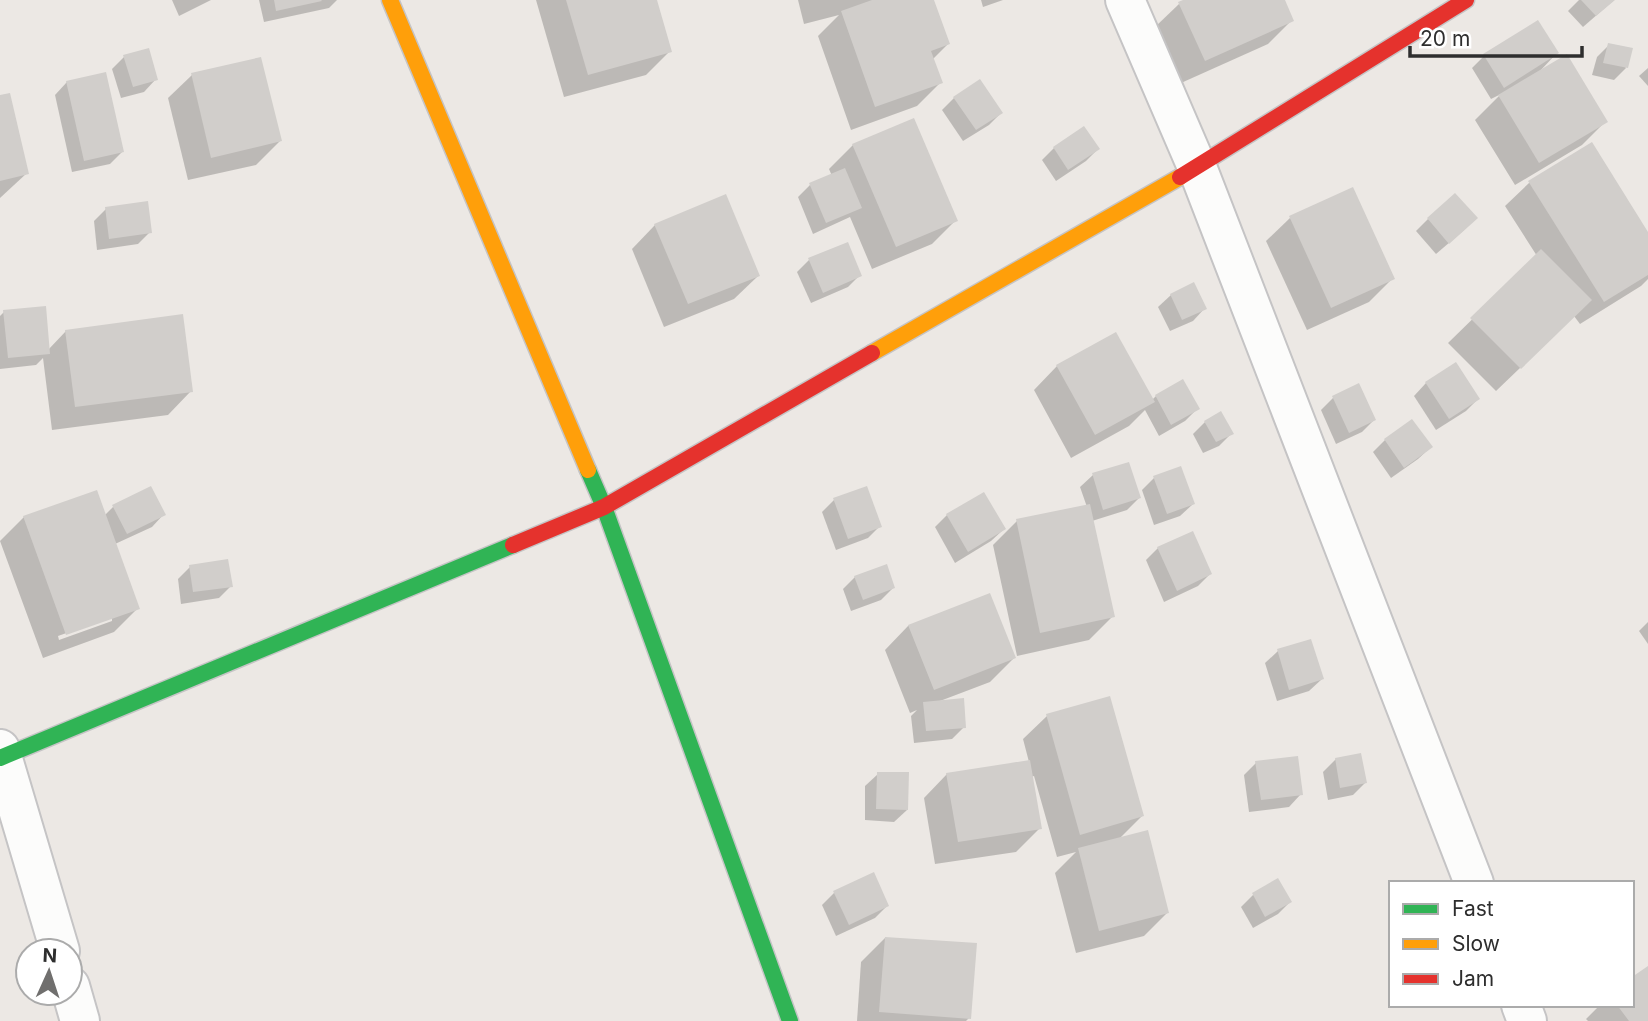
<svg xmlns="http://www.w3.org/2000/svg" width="1648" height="1021" viewBox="0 0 1648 1021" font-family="Inter,sans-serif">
<rect width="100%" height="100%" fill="#ece8e4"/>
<g fill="#0003" fill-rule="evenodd">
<path d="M172,0H211L179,16Z"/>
<path d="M259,0H337L329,8L264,22Z"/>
<path d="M536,0H655L670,51L646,75L564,97Z"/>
<path d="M798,0H932L948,44L932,60L941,82L917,106L851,130L818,36L839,15L804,24Z"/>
<path d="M981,0H1003L983,7Z"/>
<path d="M1187,0H1283L1292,20L1268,44L1181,83L1155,27L1179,4Z"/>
<path d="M1579,0H1614L1583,27L1568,11Z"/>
<path d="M1609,45L1626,68L1614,80L1592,75L1597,57Z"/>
<path d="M1557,53L1540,71L1606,121L1582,145L1515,185L1475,120L1501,94L1491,99L1472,68L1484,56Z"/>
<path d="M124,57L156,79L144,92L121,98L112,69Z"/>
<path d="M1648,68V86L1639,76Z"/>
<path d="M192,75L280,141L256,165L188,180L168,98Z"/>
<path d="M67,82L122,152L110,164L72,172L55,95Z"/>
<path d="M0,97L27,173L0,198Z"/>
<path d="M954,98L1001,113L989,125L963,141L942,110Z"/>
<path d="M1084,128L1098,149L1086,161L1056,181L1042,160L1054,148Z"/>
<path d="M1591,144L1648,235V279L1641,286L1580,324L1574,316L1496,391L1448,343L1537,256L1505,206L1529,183Z"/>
<path d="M853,145L956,220L932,244L872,269L850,217L813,234L798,197L810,185L832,176L829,169Z"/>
<path d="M106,209L150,232L138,244L97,250L94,221Z"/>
<path d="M1290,218L1393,278L1369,302L1307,330L1266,241Z"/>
<path d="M1428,219L1464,230L1436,254L1416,231Z"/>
<path d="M655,225L758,276L734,299L664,327L632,249Z"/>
<path d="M847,244L860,275L848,287L811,303L797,272L809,260Z"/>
<path d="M1171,295L1205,308L1193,321L1170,331L1158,307Z"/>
<path d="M4,312L48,350L66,331L191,391L168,415L52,430L43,358L36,365L0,369V316Z"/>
<path d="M1456,364L1478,399L1466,411L1436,430L1414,396L1426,383Z"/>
<path d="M1057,366L1152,400L1156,396L1197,409L1185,421L1159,436L1145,410L1129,426L1071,458L1034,390Z"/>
<path d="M1358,386L1374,420L1362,432L1336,444L1321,410L1333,398Z"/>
<path d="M1205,422L1231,434L1219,446L1203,453L1193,434Z"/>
<path d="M1385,440L1431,447L1418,459L1391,478L1373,452Z"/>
<path d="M1093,475L1139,498L1127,510L1092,521L1113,616L1089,640L1017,656L993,545L1017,521L1087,507L1080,487Z"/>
<path d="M1154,478L1193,504L1180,516L1154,525L1142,490Z"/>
<path d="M834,500L880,526L868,538L836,550L822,512Z"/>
<path d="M113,507L164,514L152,527L115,544L138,608L114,632L43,658L0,541L24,517L104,516ZM112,617V621L59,640L58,636Z"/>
<path d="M947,515L1004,529L991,541L955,563L935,527Z"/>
<path d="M1158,548L1210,574L1198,586L1164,602L1146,560Z"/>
<path d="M190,567L231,586L219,598L181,604L178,579Z"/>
<path d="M855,577L893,588L881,600L851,611L843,589Z"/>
<path d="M989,595L1014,658L990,682L940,701L964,727L952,739L914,743L911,716L917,710L910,713L885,650L908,626Z"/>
<path d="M1648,622V644L1639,631Z"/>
<path d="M1278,651L1322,679L1309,691L1277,701L1265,663Z"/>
<path d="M1047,716L1142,816L1119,839L1168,912L1144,936L1076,953L1055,873L1076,852L1057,857L1034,776L1031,777L1040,828L1016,852L935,864L924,798L947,774L1029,762L1023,739Z"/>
<path d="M1336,759L1365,783L1353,795L1328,800L1323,772Z"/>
<path d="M1256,763L1301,794L1289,807L1249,812L1244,775Z"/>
<path d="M878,774L907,810L894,822L865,820V786Z"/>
<path d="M873,875L887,906L875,918L836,936L822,905L834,893Z"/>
<path d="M1253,895L1290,902L1278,914L1253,928L1241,907Z"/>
<path d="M885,938L969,1018L966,1021H857L861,962Z"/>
<path d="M1648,968V1021H1588L1586,1019L1600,1005H1632Z"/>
</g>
<g fill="#d1cecb">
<path d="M274,0H321L322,1L276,11Z"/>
<path d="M566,0H657L672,52L588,75Z"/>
<path d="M872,0H934L950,44L931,51L943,83L875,107L841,11Z"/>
<path d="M1183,0H1285L1294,21L1205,61L1178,2Z"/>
<path d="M1581,0H1615L1596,16Z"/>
<path d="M1538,20L1559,53L1504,88L1483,54Z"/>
<path d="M1608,43L1633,48L1628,68L1603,63Z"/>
<path d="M149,48L158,80L133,87L123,55Z"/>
<path d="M1567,54L1608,122L1539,163L1498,95Z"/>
<path d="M261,57L282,141L211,158L191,73Z"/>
<path d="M106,72L124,152L84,161L66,81Z"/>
<path d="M980,79L1003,113L976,130L953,97Z"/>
<path d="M10,93L29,174L0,181V95Z"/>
<path d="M914,118L958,221L896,247L852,144Z"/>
<path d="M1084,126L1100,149L1068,170L1053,147Z"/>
<path d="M1592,142L1648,232V275L1604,302L1528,181Z"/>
<path d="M845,168L862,208L826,223L809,183Z"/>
<path d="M1353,187L1395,279L1331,308L1289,216Z"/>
<path d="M1455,193L1478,218L1449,244L1427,218Z"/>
<path d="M726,194L760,276L688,304L654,224Z"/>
<path d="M148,201L152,233L109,239L105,207Z"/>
<path d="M848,242L862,276L823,293L808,258Z"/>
<path d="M1541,249L1592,300L1521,369L1470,318Z"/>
<path d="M1194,282L1207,309L1182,320L1170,294Z"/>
<path d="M46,306L50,354L8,358L3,310Z"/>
<path d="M183,314L193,392L75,407L65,330Z"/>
<path d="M1116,332L1155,402L1095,435L1056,365Z"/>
<path d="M1456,362L1480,399L1449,419L1425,382Z"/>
<path d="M1183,379L1200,409L1171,425L1155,395Z"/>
<path d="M1359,383L1376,420L1349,433L1332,396Z"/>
<path d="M1221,411L1234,434L1216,442L1204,421Z"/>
<path d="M1412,419L1433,447L1404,468L1384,439Z"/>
<path d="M1129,462L1141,498L1103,510L1092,473Z"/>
<path d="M1181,466L1195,504L1167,514L1153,476Z"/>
<path d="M151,486L166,515L127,534L112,505Z"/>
<path d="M867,486L882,527L848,539L833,498Z"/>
<path d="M97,490L140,609L66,635L23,516Z"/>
<path d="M984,492L1006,529L968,552L946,514Z"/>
<path d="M1090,504L1115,617L1040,633L1016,519Z"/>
<path d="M1193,531L1212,574L1177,591L1157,547Z"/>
<path d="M228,559L233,587L193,592L189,565Z"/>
<path d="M887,564L895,588L863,600L854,576Z"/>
<path d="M990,593L1016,658L934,690L908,625Z"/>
<path d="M1311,639L1324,679L1289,690L1277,649Z"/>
<path d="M1110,696L1144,816L1080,835L1046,714Z"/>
<path d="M964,698L966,728L926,731L923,702Z"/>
<path d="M1361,753L1367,783L1340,788L1335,758Z"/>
<path d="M1298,756L1303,795L1261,800L1255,761Z"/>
<path d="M1030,760L1042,829L958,842L946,773Z"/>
<path d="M877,772H909L908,810L876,809Z"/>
<path d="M1148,830L1169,913L1099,931L1078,848Z"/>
<path d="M874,872L889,906L849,925L833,891Z"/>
<path d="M1278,878L1292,902L1265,917L1252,893Z"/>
<path d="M885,937L977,943L971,1019L879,1012Z"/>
<path d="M1648,966V1021H1629L1617,1005H1632V977Z"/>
</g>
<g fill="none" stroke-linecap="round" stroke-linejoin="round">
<defs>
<g id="street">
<path d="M1125,0L1197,167L1474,883"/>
<path d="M0,749L60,951"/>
<path d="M70,986L80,1021"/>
<path d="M1521,1005L1527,1021"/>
</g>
<g id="fast">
<path d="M588,470L604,507L790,1021"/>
<path d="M0,758L513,545"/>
</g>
<g id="slow">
<path d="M390,0L588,470"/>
<path d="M872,353L1180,177"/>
</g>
<g id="jam">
<path d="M1180,177L1466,0"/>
<path d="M513,545L604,507L872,353"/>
</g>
</defs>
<use href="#street" stroke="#c5c4c5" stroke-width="42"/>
<use href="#fast" stroke="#c5c4c5" stroke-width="19"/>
<use href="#slow" stroke="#c5c4c5" stroke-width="19"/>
<use href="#jam" stroke="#c5c4c5" stroke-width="19"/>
<use href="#street" stroke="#fcfcfb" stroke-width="38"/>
<use href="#fast" stroke="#30b455" stroke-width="16"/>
<use href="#slow" stroke="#ff9f0a" stroke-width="16"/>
<use href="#jam" stroke="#e5322d" stroke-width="16"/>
</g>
<rect x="1389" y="881" width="245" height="126" fill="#ffffff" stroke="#ababab" stroke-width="2"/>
<rect x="1403" y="904" width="35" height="10" fill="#30b455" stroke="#ababab" stroke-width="2"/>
<text x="1452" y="916" font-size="21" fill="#2e2e2e">Fast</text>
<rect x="1403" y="939" width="35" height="10" fill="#ff9f0a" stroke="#ababab" stroke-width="2"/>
<text x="1452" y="951" font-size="21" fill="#2e2e2e">Slow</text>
<rect x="1403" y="974" width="35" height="10" fill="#e5322d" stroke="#ababab" stroke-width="2"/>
<text x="1452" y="986" font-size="21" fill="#2e2e2e">Jam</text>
<g transform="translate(49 972) rotate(3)"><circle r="33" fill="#ffffff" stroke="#ababab" stroke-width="2"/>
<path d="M0-5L12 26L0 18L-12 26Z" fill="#706f6e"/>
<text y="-10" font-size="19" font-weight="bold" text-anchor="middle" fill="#2e2e2e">N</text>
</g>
<path d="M1410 46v10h172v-10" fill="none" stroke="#2e2e2e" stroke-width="3.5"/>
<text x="1420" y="46" font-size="21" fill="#2e2e2e" stroke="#ffffff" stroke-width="5" paint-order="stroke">20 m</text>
</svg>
